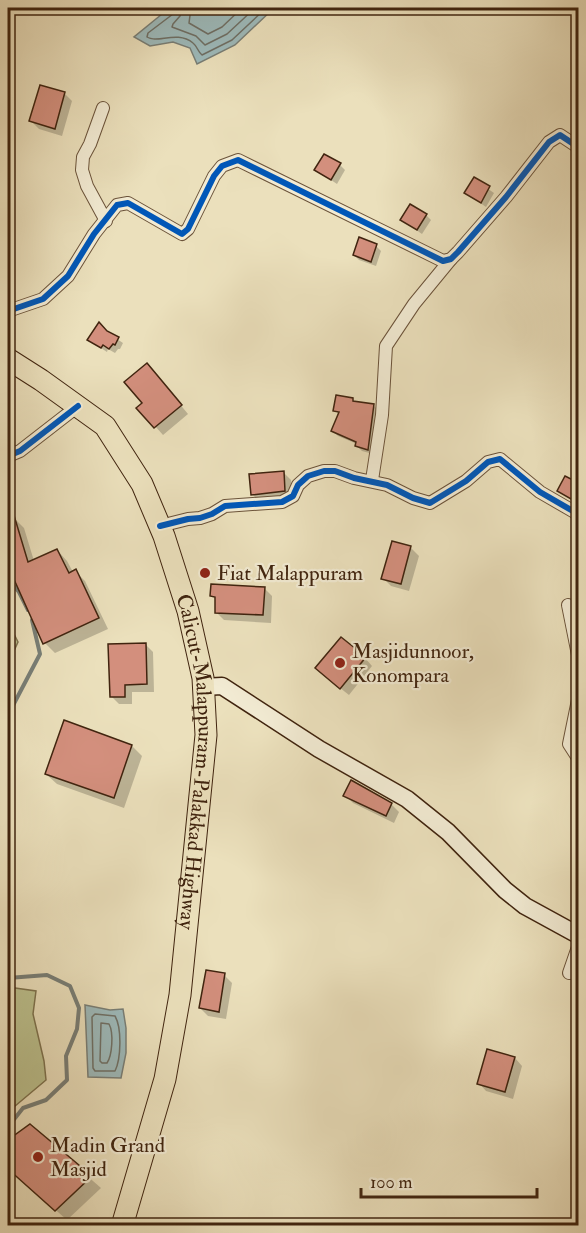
<svg xmlns="http://www.w3.org/2000/svg" width="586" height="1233" viewBox="0 0 586 1233" font-family="'IM FELL Double Pica',serif">
<rect width="100%" height="100%" fill="#ebe0bc"/>
<filter id="stains"><feTurbulence type="fractalNoise" baseFrequency=".00333" numOctaves="4"/><feColorMatrix values="0 0 0 0 .2 0 0 0 0 .09 0 0 0 0 .02 0 0 0 .5 -.17"/></filter>
<radialGradient id="worn" r=".72"><stop offset=".6" stop-color="#630" stop-opacity="0"/><stop offset="1" stop-color="#630" stop-opacity=".3"/></radialGradient>
<g fill="#bcc18e" stroke="#7e724e" stroke-width="1.5">
<path d="M8,622L18,642L8,664Z"/>
<path d="M8,987L36,991L33,1014L44,1061L46,1080L8,1112Z"/>
</g>
<g fill="#9dbabb" stroke="#787e76" stroke-width="1.5">
<path d="M173,8H274L235,45L197,64L190,48L173,42L150,46L134,37L162,14Z"/>
<path d="M85,1005L110,1010L123,1009L126,1028V1053L121,1078L88,1077Z"/>
</g>
<g fill="#0003">
<path d="M64,93L72,101L62,136L39,129L31,121Z"/>
<path d="M340,165L345,170L337,184L316,170Z"/>
<path d="M474,179L494,193L486,207L466,193Z"/>
<path d="M426,215L431,220L422,234L402,220Z"/>
<path d="M376,246L381,251L376,266L359,260L354,255Z"/>
<path d="M108,333L123,343L120,349H118L115,353L108,349L107,352L89,340Z"/>
<path d="M154,373L188,414L163,435L139,408L144,404Z"/>
<path d="M352,399L356,403L374,406L379,411L373,454L362,451L357,446V444L338,436L333,431L340,415L335,410Z"/>
<path d="M283,472L291,480L293,498L260,502L252,494Z"/>
<path d="M566,478L578,485V499L576,503L559,491Z"/>
<path d="M14,518L24,528L34,561L57,550L67,561L73,572L75,571L85,581L108,629L55,653L45,643L8,564V520Z"/>
<path d="M393,543L411,548L419,556L409,591L391,586L383,578Z"/>
<path d="M264,588L272,596L271,623L224,620L216,612V600L212,595Z"/>
<path d="M145,644L153,652L154,692H132V704H119L111,696Z"/>
<path d="M365,658L372,666L349,695L325,676Z"/>
<path d="M132,746L142,756L124,808L57,784L46,774Z"/>
<path d="M345,795L391,804L399,812L394,823L353,803Z"/>
<path d="M224,975L232,983L226,1019L208,1016L200,1008Z"/>
<path d="M515,1058L522,1066L513,1099L486,1091L479,1083Z"/>
<path d="M30,1126L101,1188L67,1220L8,1168V1147L13,1138Z"/>
</g>
<g fill="none" stroke-linecap="round" stroke-linejoin="round">
<g stroke="#6e6f65" stroke-width="1.5">
<path d="M175,8L173,14L148,33L147,37C157,44 177,30 193,43C197,46 198,52 202,55L232,40L266,8"/>
<path d="M182,8L180,16L173,24L172,27L196,36L205,45L227,34L255,8"/>
<path d="M191,8L189,23L208,34L222,27L242,8"/>
<path d="M95,1014L115,1016C122,1028 121,1059 115,1071H95L93,1068L92,1017Z"/>
<path d="M101,1023L109,1024C114,1033 112,1056 107,1063H102L100,1061Z"/>
</g>
<g stroke="#787e76" stroke-width="4">
<path d="M8,579L19,592L28,610"/>
<path d="M8,715L40,654L32,620"/>
<path d="M8,978L47,975L70,986L79,1008L77,1029L66,1056L67,1080L46,1100L23,1108L8,1127"/>
</g>
</g>
<g fill="#d38f7d" stroke="#40240f" stroke-width="1.5">
<path d="M40,85L65,92L55,129L29,121Z"/>
<path d="M324,154L341,163L331,180L314,170Z"/>
<path d="M474,177L490,186L481,203L464,193Z"/>
<path d="M410,204L427,214L417,230L400,220Z"/>
<path d="M359,237L377,244L371,262L353,255Z"/>
<path d="M99,322L107,331L119,337L115,345L113,344L109,349L103,345L101,348L87,340Z"/>
<path d="M147,363L182,405L154,428L136,408L142,403L124,382Z"/>
<path d="M336,395L353,398V401L374,404L368,450L355,446L356,442L331,431L339,412L333,411Z"/>
<path d="M284,471L285,491L251,495L249,474Z"/>
<path d="M565,476L579,483L571,499L557,491Z"/>
<path d="M8,502H10L28,562L57,549L69,573L76,569L99,618L43,644L8,566Z"/>
<path d="M392,541L411,546L401,584L381,579Z"/>
<path d="M211,584L265,587L263,615L215,613V597L210,596Z"/>
<path d="M341,637L366,657L340,689L315,668Z"/>
<path d="M146,643L147,684L125,685V697H110L108,644Z"/>
<path d="M64,720L132,745L114,798L45,774Z"/>
<path d="M351,780L392,803L386,816L343,796Z"/>
<path d="M206,970L225,973L219,1012L199,1008Z"/>
<path d="M487,1049L515,1057L505,1092L477,1084Z"/>
<path d="M30,1124L92,1176L55,1211L8,1169V1144L12,1137Z"/>
</g>
<g fill="none" stroke-linecap="round" stroke-linejoin="round">
<defs>
<g id="street">
<path d="M103,108L90,144L83,157L82,170L87,186L106,221"/>
<path d="M8,311L43,299L68,276L94,234L117,205L128,203L182,234L188,229L214,176L222,166L238,160L443,261L451,259L458,252L506,197L549,142L560,135L578,147"/>
<path d="M8,456L20,451L78,406"/>
<path d="M372,480L382,415L386,346L414,304L451,259"/>
<path d="M160,526L188,519L200,518L212,514L225,506L282,502L293,496L298,485L308,476L324,471H335L354,478L387,485L413,498L430,503L466,481L488,462L500,459L540,492L578,514"/>
<path d="M568,605L578,655"/>
<path d="M578,700L569,744L578,758"/>
<path d="M569,973L578,947"/>
</g>
<path id="secondary" d="M203,687L222,686L319,749L407,799L448,832L505,890L525,906L578,935"/>
<g id="highway">
<path id="s1" d="M8,359L41,380L105,426L142,484L164,536L188,611L203,678L206,735L180,995L165,1079L122,1226"/>
</g>
</defs>
<use href="#street" stroke="#6b533a" stroke-width="14"/>
<use href="#secondary" stroke="#40240f" stroke-width="19"/>
<use href="#highway" stroke="#40240f" stroke-width="23"/>
<use href="#street" stroke="#f2ebd3" stroke-width="12"/>
<use href="#secondary" stroke="#f2ebd3" stroke-width="16"/>
<use href="#highway" stroke="#ebe0bc" stroke-width="21"/>
<defs>
<g id="cycleway">
<path d="M8,311L43,299L68,276L94,234L117,205L128,203L182,234L188,229L214,176L222,166L238,160L443,261L451,259L458,252L506,197L549,142L560,135L578,147"/>
<path d="M8,456L20,451L78,406"/>
<path d="M160,526L188,519L200,518L212,514L225,506L282,502L293,496L298,485L308,476L324,471H335L354,478L387,485L413,498L430,503L466,481L488,462L500,459L540,492L578,514"/>
</g>
</defs>
<use href="#cycleway" stroke="#f2ebd3" stroke-width="10"/>
<use href="#cycleway" stroke="#0057b8" stroke-width="6"/>
</g>
<g fill="#8f2418" stroke="#f2ebd3" stroke-width="2">
<circle cx="205" cy="573" r="6"/>
<circle cx="340" cy="663" r="6"/>
<circle cx="38" cy="1157" r="6"/>
</g>
<g text-anchor="middle" stroke-width="4.5" stroke-linejoin="round" paint-order="stroke">
<g font-size="21" fill="#40240f" stroke="#f2ebd3" text-anchor="start">
<text x="217" y="580">Fiat Malappuram</text>
<text x="352" y="658">Masjidunnoor,<tspan x="352" dy="24">Konompara</tspan></text>
<text x="50" y="1152">Madin Grand<tspan x="50" dy="24">Masjid</tspan></text>
</g>
<g font-size="21" fill="#40240f" stroke="#f2ebd3">
<text dy="7" stroke="none"><textPath href="#s1" startOffset="474">Calicut-Malappuram-Palakkad Highway</textPath></text>
</g>
</g>
<rect width="586" height="1233" fill="none" stroke="#ebe0bc" stroke-width="30"/>
<rect x="9" y="9" width="568" height="1215" fill="none" stroke="#40240f" stroke-width="3"/>
<rect x="15" y="15" width="556" height="1203" fill="none" stroke="#40240f" stroke-width="1.5"/>
<path d="M361 1188v9h176v-9" fill="none" stroke="#40240f" stroke-width="3"/>
<text x="370" y="1188" font-size="18" fill="#40240f" stroke="#f2ebd3" stroke-width="4.5" paint-order="stroke">100 m</text>
<rect width="100%" height="100%" filter="url(#stains)"/>
<rect width="100%" height="100%" fill="url(#worn)"/>
</svg>
